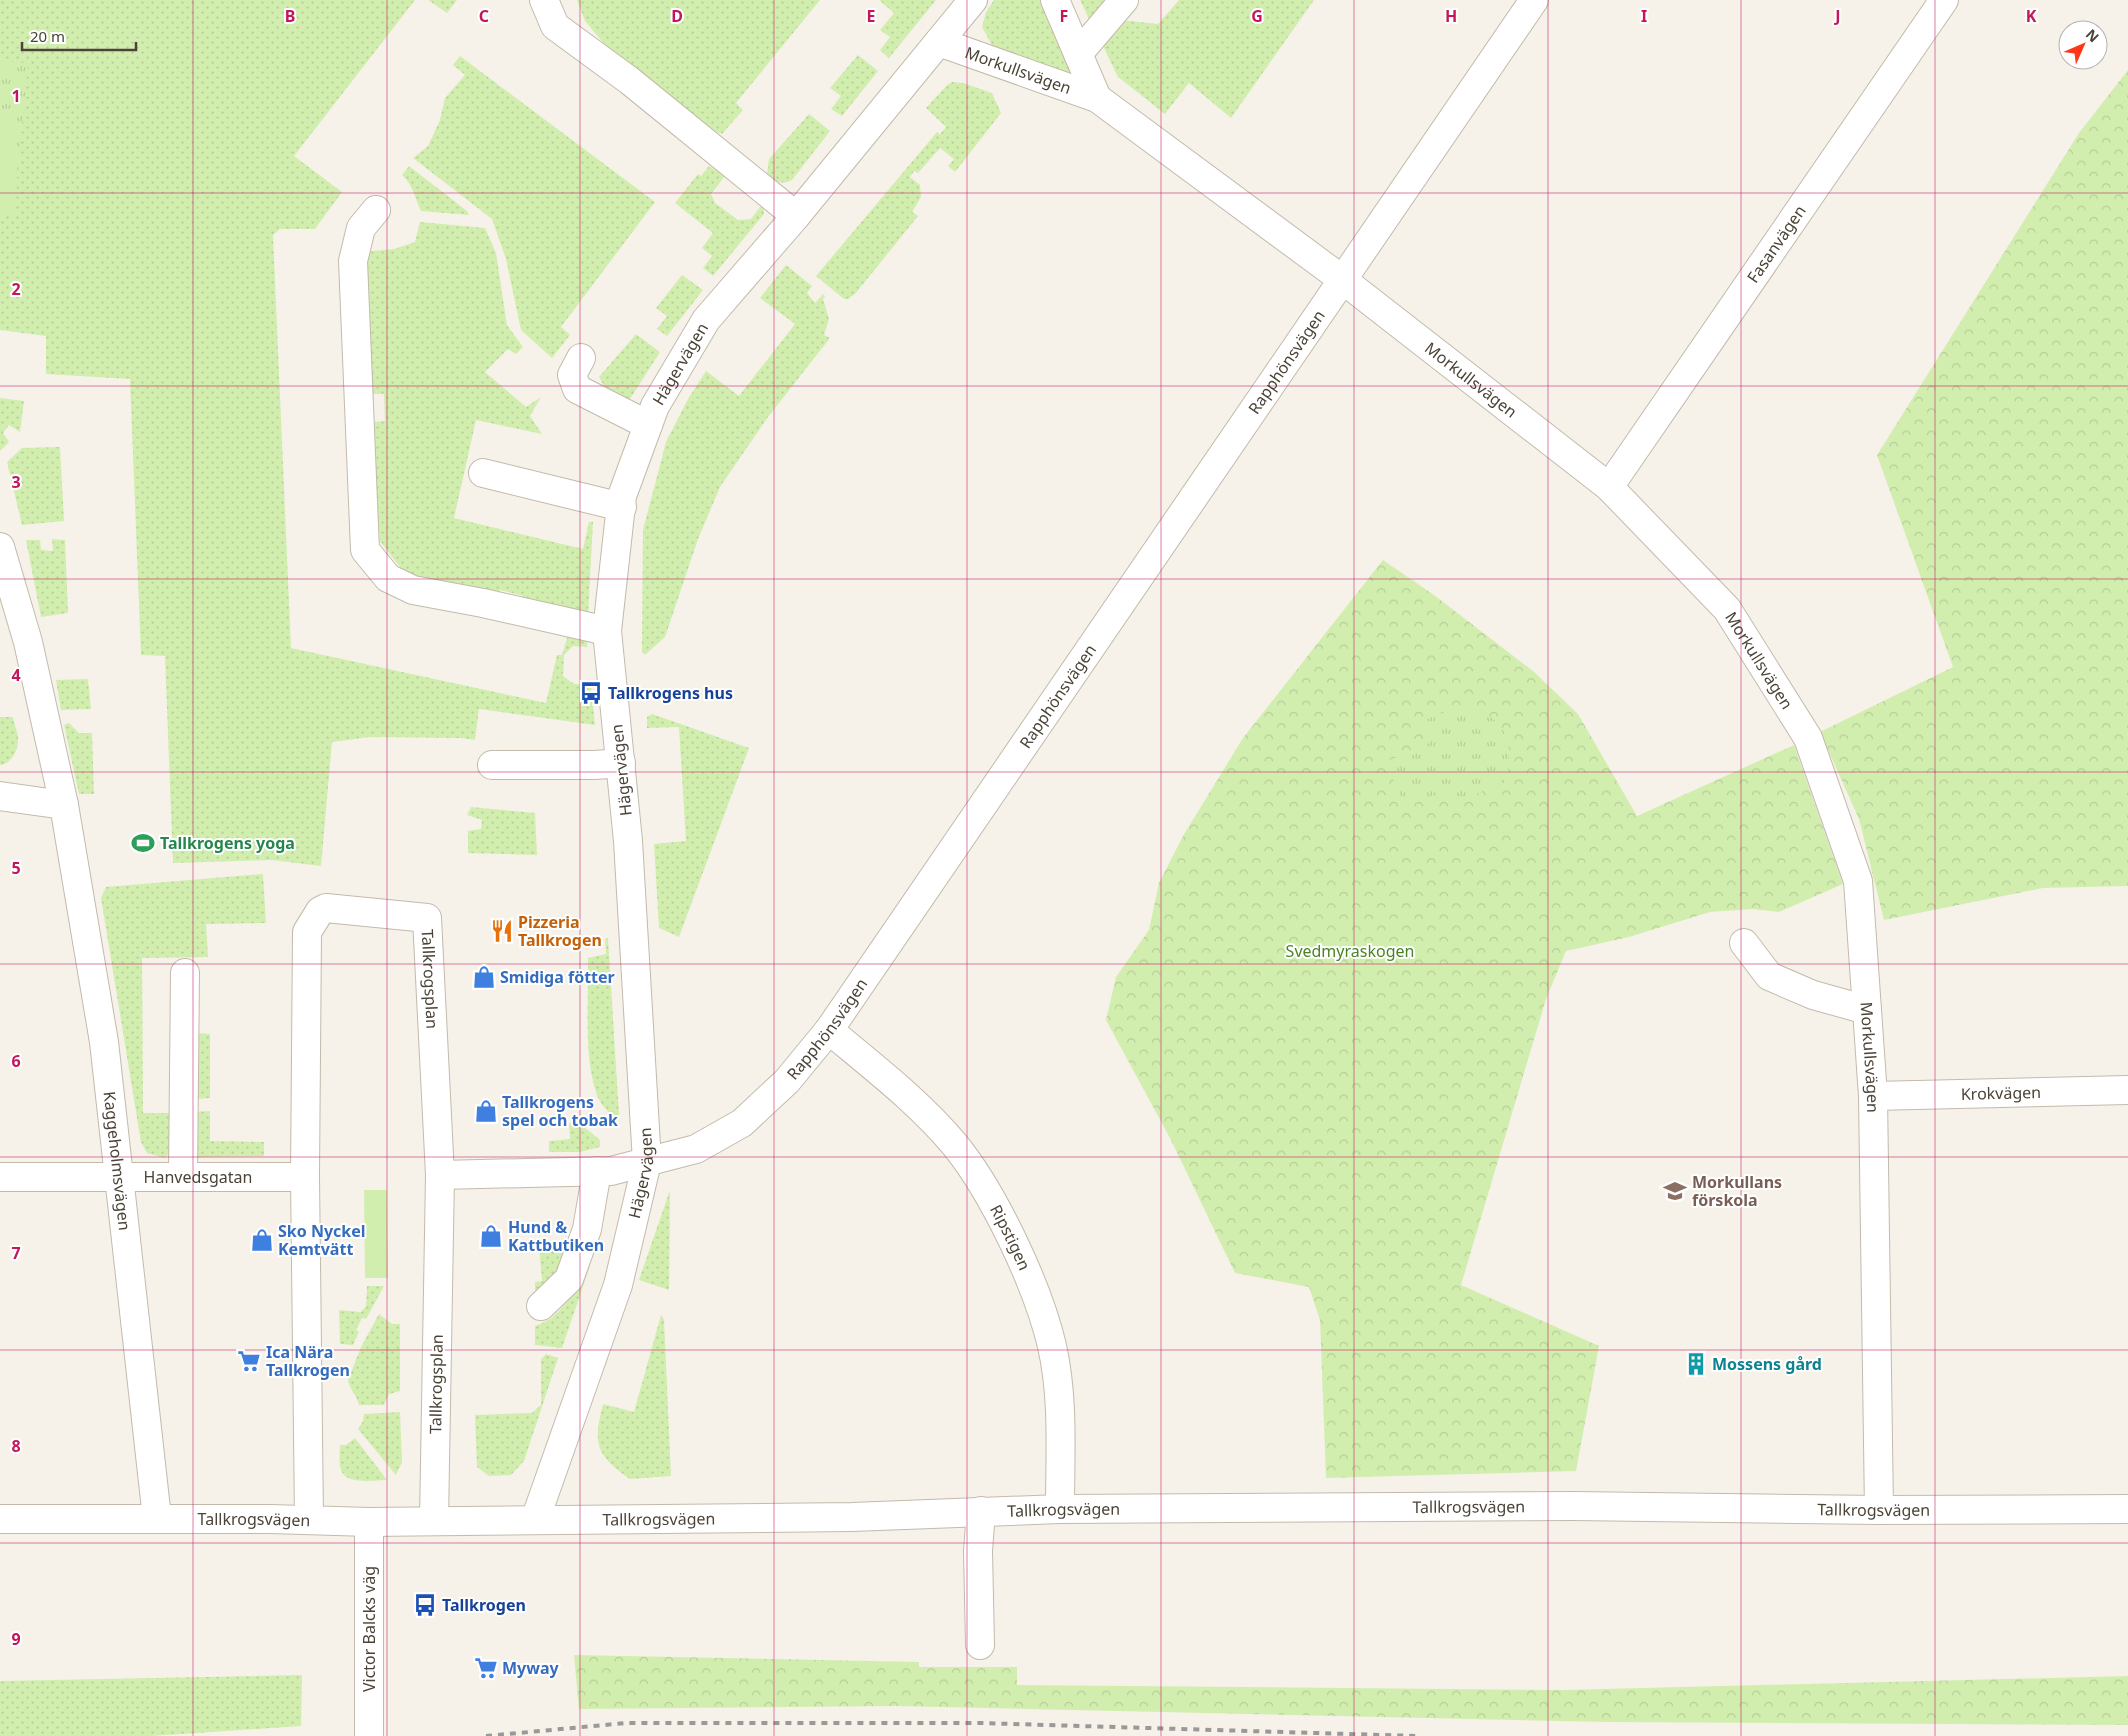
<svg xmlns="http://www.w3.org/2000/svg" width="2128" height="1736" viewBox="0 0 2128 1736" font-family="'Noto Sans',sans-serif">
<defs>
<pattern id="grass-dots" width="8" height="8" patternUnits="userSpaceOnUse" patternTransform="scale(1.25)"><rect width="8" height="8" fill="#d2eeaf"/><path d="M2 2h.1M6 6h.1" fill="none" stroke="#b6cd97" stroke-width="1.8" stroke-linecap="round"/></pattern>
<pattern id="forest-crowns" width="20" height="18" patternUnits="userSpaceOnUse" patternTransform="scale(1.25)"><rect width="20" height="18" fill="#d2eeaf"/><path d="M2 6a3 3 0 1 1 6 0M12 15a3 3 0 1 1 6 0" fill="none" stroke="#b6cd97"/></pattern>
<pattern id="park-tufts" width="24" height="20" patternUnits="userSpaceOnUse" patternTransform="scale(1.25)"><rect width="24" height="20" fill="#d2eeaf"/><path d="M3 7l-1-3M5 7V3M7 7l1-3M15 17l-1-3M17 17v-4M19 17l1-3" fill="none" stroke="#b6cd97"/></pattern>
</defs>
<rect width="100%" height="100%" fill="#f6f2ea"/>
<g fill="url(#grass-dots)">
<path d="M0,0H415L294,156L342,192L315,229H280L273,235L291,648L546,703L557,655H562L568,635L587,639V647L573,646L564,655L563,676L574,684L591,685L595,725L479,709L475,740L461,738L370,737L332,742L321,866L272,860L173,863L165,656L141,655L130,379L46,374V336L0,330Z"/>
<path d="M428,0H457L447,13Z"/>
<path d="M577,0H820L736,103L743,110L722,134L694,122L627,71L585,21Z"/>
<path d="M879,0H936L889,58L880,50L890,37L880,30L894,13Z"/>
<path d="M994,0H1042L1073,69L1069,75L993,47L982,27L986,12Z"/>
<path d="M1080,0H1109L1091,23Z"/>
<path d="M1179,0H1314L1231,118L1189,83L1165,114L1118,77L1103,46L1120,20L1158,24Z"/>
<path d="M858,55L878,71L842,116L831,109L841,96L830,88Z"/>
<path d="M460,56L655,202L561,327L570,335L552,358L521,330L506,259L492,219L413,158L428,146L440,120L445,98L465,75L453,65Z"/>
<path d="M952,82L963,83L992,93L1001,113L955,172L948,166L954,159L940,148L918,173L914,171L910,177L920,185L921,197L912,212L918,216L855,294L848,299H844L816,276L937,132L940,134L946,127L926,108L947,85Z"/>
<path d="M809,114L830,131L792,180C782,185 775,182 767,175L769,159Z"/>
<path d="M409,166L467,211L469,215L421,211C414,196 414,187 402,175Z"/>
<path d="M709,166L725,176L711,194L715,203L738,220L751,219L763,203L764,214L713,276L703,268L712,256L702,248L713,233L675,203L698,174L701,176Z"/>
<path d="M420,222L485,228L496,253L507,325L523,347L516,354L508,349L485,372L526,407L541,397L530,416L542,434L476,420L454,518L583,549L589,522H593L588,616L522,604L523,596L500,590L497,599L423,584L403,571L380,541L372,422L385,421L384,394H372L362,252L394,249L415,242Z"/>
<path d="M786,265L812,286L807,293L815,303L823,294L825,297L823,299L829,319L824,335L830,338L768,417L720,487L698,539L665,637L645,655L642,651L643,530L666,442L688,399L706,371L739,396L795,324L760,298Z"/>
<path d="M682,275L703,290L667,336L657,329L667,316L656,308Z"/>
<path d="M636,334L660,352L630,399L607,391L599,377Z"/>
<path d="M0,398L24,401L20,432L9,425L3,433L9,442L0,451Z"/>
<path d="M60,447L64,521L22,525L7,462L22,448Z"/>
<path d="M52,539L65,540L68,613L41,617L26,540H40L41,550L53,551Z"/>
<path d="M88,679L91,709L61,710L56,680Z"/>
<path d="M652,714L749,748L679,937L659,928L654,844L686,841L679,727L647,728V717Z"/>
<path d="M0,717H13C14,724 19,734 18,741C18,751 10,765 0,765Z"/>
<path d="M69,723L79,733H92L94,794H79L64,725Z"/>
<path d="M471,807L535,813L537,855L468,853V831L481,829L482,820L467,815Z"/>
<path d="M263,874L266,923L206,924L208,957L142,958L143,1113H172V1152L164,1158L147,1153L141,1142L101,898L106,887Z"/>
<path d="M608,938L619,1115L613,1117C606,1110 600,1103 597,1095C583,1056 589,1000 588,958L606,954L605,939Z"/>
<path d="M196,1033L210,1034V1098L195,1099Z"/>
<path d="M210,1111V1141L264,1142V1156L198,1157L191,1150L190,1112Z"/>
<path d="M569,1123L584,1127L600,1140V1147L580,1152H549V1141L570,1139Z"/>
<path d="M670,1190L669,1290L639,1280Z"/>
<path d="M570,1244C562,1266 555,1279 535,1291V1282L542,1281L539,1246Z"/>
<path d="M587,1266H590L562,1348L535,1345V1326C564,1317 572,1290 587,1266Z"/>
<path d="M367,1286H384L366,1319L362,1318L356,1330L359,1332L353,1345L340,1344L339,1310L361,1312L366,1306Z"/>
<path d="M379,1314L392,1324H400V1391L389,1394L384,1405H359C357,1395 349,1389 348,1380L361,1347Z"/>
<path d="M661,1315L664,1319L671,1476L630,1479C595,1455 593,1443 603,1404L634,1412Z"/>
<path d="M546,1354L558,1358L524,1461L511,1475L489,1476L477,1467L475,1415L532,1413L541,1405V1359Z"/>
<path d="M400,1412L402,1462L396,1475L358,1429L363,1421L364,1414Z"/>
<path d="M355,1438L387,1480C375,1480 348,1485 342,1472C338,1466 340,1452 340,1445H346Z"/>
<path d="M302,1675L301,1726L152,1736H0V1681Z"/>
</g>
<g fill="url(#forest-crowns)">
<path d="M2128,70V886L2043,888L1884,920L1859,819L1820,732L1953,667L1877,455L2079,133Z"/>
<path d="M1383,560L1434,595L1533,671L1578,714L1637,816L1794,745L1843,884L1779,912L1752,909L1710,912L1629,937L1566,951L1546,999L1461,1285L1599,1346L1576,1471L1326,1478L1320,1320L1309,1287L1235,1273L1171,1140L1106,1020L1116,977L1149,930L1159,883L1183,836L1243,738Z"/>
<path d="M574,1655L919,1662V1667H1017V1685L1563,1690L2128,1676V1725L1607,1722L897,1706L579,1709Z"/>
</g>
<g fill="url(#park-tufts)">
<path d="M0,61L28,63L14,215L0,214Z"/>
<path d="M1457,707C1503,710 1517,740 1505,782L1454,803L1447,790L1406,807L1385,762L1429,743L1420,722Z"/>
</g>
<g fill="#d2eeaf">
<path d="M0,120L18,122L10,213L0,212Z"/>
<path d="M364,1190H387L388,1278H365Z"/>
</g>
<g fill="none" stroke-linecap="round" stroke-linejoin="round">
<defs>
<g id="minor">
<path d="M544,0L555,26L630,81L796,216"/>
<path d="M1055,0L1097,98"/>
<path id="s1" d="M939,42L1097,98L1343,280L1609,487L1727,609L1808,738L1858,881L1873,1096L1879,1510"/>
<path d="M1078,54L1124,0"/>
<path d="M376,210L361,228L353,261L365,550L388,578L413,590L483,603L607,631"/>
<path d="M581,358L572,375L577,389L648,425"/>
<path d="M483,473L622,507"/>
<path id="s2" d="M1609,487L1944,0"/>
<path id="s3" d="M0,547L28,642L64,805L104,1042L157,1518"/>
<path d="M492,765H595L621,763"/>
<path d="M0,796L64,805"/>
<path d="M1744,943L1769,976L1813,995L1867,1010"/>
<path id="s4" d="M829,1030C872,1066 918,1101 955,1145C994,1193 1038,1286 1052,1346C1064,1399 1060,1455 1060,1509"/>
<path id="s5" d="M1873,1096L2128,1090"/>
<path id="s6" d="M440,1175L611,1171L696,1149L742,1123L787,1081L829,1030L1534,0"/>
<path d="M183,1176L185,973"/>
<path id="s7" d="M0,1177H305"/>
<path d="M541,1306L569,1279L587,1229L597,1171"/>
<path id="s8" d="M0,1519H270L369,1522L852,1517L1060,1509L1573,1506L1879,1510L2128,1509"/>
<path id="s9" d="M309,1519L305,1177L307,932L320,911L326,908L427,918L440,1175L434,1521"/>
<path id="s10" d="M535,1520L618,1285L647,1162L628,841L607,631L622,496L655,406L706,320L796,216L973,0"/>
<path d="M980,1645L978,1551L981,1511"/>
<path d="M369,1736V1522"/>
</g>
</defs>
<use href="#minor" stroke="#c3baab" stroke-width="30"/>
<use href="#minor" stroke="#fff" stroke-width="28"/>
<path stroke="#999" stroke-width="4" stroke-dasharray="6 6" stroke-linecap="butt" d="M486,1736L626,1723H980L1417,1736"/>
</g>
<path fill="none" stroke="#c2185b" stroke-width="1" stroke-opacity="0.55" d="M193,0V1736M387,0V1736M580,0V1736M774,0V1736M967,0V1736M1161,0V1736M1354,0V1736M1548,0V1736M1741,0V1736M1935,0V1736M0,193H2128M0,386H2128M0,579H2128M0,772H2128M0,964H2128M0,1157H2128M0,1350H2128M0,1543H2128"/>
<defs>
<symbol id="bus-bare" viewBox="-9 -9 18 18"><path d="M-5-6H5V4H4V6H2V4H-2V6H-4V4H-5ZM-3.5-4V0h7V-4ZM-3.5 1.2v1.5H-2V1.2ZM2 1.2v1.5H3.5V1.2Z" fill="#1a4fb4" stroke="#fff" stroke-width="2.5" paint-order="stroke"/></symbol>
<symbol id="stadium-bare" viewBox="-9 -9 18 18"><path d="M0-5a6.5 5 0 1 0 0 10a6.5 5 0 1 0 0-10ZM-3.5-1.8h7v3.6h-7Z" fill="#2e9e5b" stroke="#fff" stroke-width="2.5" paint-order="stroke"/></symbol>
<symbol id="restaurant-bare" viewBox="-9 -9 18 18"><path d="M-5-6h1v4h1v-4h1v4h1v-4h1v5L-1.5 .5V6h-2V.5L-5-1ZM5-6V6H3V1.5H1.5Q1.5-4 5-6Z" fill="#e8710a" stroke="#fff" stroke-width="2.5" paint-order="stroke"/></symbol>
<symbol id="shop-bare" viewBox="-9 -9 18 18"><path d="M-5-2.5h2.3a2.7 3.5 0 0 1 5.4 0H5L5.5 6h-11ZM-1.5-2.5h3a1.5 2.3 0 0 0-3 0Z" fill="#3f7fe0" stroke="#fff" stroke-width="2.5" paint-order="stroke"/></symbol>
<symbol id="school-bare" viewBox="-9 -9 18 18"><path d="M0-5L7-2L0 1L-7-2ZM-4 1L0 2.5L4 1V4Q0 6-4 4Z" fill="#8d6e63" stroke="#fff" stroke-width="2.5" paint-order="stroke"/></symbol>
<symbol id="supermarket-bare" viewBox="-9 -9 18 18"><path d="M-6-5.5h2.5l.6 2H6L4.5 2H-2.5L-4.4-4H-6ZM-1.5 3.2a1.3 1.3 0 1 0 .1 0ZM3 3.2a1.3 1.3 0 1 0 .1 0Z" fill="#3f7fe0" stroke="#fff" stroke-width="2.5" paint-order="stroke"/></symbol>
<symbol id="building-bare" viewBox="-9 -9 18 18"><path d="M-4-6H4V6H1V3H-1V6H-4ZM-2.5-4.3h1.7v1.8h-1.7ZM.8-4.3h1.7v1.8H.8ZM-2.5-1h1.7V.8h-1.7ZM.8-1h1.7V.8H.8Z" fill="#0f9aa8" stroke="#fff" stroke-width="2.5" paint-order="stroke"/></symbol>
</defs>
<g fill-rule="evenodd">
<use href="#bus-bare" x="575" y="677" width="32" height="32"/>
<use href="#stadium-bare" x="127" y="827" width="32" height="32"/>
<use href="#restaurant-bare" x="486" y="915" width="32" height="32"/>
<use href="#shop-bare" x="468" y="961" width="32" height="32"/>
<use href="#shop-bare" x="470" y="1095" width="32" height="32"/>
<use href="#school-bare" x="1659" y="1175" width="32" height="32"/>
<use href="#shop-bare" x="475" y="1220" width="32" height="32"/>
<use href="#shop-bare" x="246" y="1224" width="32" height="32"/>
<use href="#supermarket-bare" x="233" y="1345" width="32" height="32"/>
<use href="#building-bare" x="1680" y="1348" width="32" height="32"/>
<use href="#bus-bare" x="409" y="1589" width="32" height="32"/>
<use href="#supermarket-bare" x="470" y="1652" width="32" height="32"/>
</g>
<g text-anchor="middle" stroke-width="4" stroke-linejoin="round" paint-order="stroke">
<g font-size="16" fill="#4b4337" stroke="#fff">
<text dy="6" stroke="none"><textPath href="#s1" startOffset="84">Morkullsvägen</textPath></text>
<text dy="6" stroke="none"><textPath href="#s2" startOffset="295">Fasanvägen</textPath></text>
<text dy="6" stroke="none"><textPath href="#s6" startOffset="1249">Rapphönsvägen</textPath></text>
<text dy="6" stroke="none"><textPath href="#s10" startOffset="1189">Hägervägen</textPath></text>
<text dy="6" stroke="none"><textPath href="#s1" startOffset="636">Morkullsvägen</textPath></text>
<text dy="6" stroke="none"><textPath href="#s1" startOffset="1041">Morkullsvägen</textPath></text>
<text dy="6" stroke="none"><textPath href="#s6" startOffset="844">Rapphönsvägen</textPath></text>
<text transform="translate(621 770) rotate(-96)" y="6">Hägervägen</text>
<text dy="6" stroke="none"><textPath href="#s9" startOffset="781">Tallkrogsplan</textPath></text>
<text dy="6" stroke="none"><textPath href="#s6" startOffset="439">Rapphönsvägen</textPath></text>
<text dy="6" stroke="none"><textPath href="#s1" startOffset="1461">Morkullsvägen</textPath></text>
<text dy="6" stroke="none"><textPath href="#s5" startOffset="128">Krokvägen</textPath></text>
<text dy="6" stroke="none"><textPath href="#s3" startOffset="626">Kaggeholmsvägen</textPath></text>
<text dy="6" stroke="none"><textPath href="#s10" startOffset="364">Hägervägen</textPath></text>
<text dy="6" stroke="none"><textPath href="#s7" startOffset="198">Hanvedsgatan</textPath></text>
<text dy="6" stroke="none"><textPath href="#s4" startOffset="279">Ripstigen</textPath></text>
<text transform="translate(436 1384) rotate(-89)" y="6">Tallkrogsplan</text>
<text dy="6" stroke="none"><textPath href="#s8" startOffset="1469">Tallkrogsvägen</textPath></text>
<text dy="6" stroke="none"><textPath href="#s8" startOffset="1064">Tallkrogsvägen</textPath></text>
<text dy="6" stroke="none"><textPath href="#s8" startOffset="1874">Tallkrogsvägen</textPath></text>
<text dy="6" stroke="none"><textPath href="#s8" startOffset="254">Tallkrogsvägen</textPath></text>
<text dy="6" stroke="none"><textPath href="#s8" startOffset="659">Tallkrogsvägen</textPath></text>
<text transform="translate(369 1629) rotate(-90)" y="6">Victor Balcks väg</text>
</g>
<g font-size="16" font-weight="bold" fill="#164399" stroke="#fff" text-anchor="start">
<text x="608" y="699">Tallkrogens hus</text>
<text x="442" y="1611">Tallkrogen</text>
</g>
<g font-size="16" font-weight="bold" fill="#27864d" stroke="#fff" text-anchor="start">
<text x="160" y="849">Tallkrogens yoga</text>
</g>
<g font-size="16" font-weight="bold" fill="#c56008" stroke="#fff" text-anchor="start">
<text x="518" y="928">Pizzeria<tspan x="518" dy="18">Tallkrogen</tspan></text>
</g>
<g font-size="16" fill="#498423" stroke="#fff">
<text x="1350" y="957">Svedmyraskogen</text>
</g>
<g font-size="16" font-weight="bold" fill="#366cbe" stroke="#fff" text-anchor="start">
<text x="500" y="983">Smidiga fötter</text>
<text x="502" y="1108">Tallkrogens<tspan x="502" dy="18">spel och tobak</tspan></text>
<text x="508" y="1233">Hund &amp;<tspan x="508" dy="18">Kattbutiken</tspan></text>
<text x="278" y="1237">Sko Nyckel<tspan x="278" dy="18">Kemtvätt</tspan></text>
<text x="266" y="1358">Ica Nära<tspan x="266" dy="18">Tallkrogen</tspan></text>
<text x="502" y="1674">Myway</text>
</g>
<g font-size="16" font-weight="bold" fill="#785e54" stroke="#fff" text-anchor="start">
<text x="1692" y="1188">Morkullans<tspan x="1692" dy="18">förskola</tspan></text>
</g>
<g font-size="16" font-weight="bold" fill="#0d838f" stroke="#fff" text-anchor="start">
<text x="1712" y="1370">Mossens gård</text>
</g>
</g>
<g font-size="16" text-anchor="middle" font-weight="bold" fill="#c2185b" stroke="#fff" stroke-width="4" stroke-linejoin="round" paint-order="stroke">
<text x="290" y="22">B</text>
<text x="484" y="22">C</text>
<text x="677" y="22">D</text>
<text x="871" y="22">E</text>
<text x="1064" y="22">F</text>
<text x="1257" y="22">G</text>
<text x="1451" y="22">H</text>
<text x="1644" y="22">I</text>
<text x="1838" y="22">J</text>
<text x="2031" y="22">K</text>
<text x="16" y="102">1</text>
<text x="16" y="295">2</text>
<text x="16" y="488">3</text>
<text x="16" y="681">4</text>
<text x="16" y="874">5</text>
<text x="16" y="1067">6</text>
<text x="16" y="1259">7</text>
<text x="16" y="1452">8</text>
<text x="16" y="1645">9</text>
</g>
<g transform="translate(2083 45) rotate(45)"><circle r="24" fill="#ffffff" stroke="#b7b4af"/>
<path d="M0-4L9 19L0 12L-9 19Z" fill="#ff3718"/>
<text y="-8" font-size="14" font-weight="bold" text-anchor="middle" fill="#4b4337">N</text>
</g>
<path d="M22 42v8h114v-8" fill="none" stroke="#4b4337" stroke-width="2.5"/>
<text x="30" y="42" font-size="15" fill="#4b4337" stroke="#ffffff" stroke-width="4" paint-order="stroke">20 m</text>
</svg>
